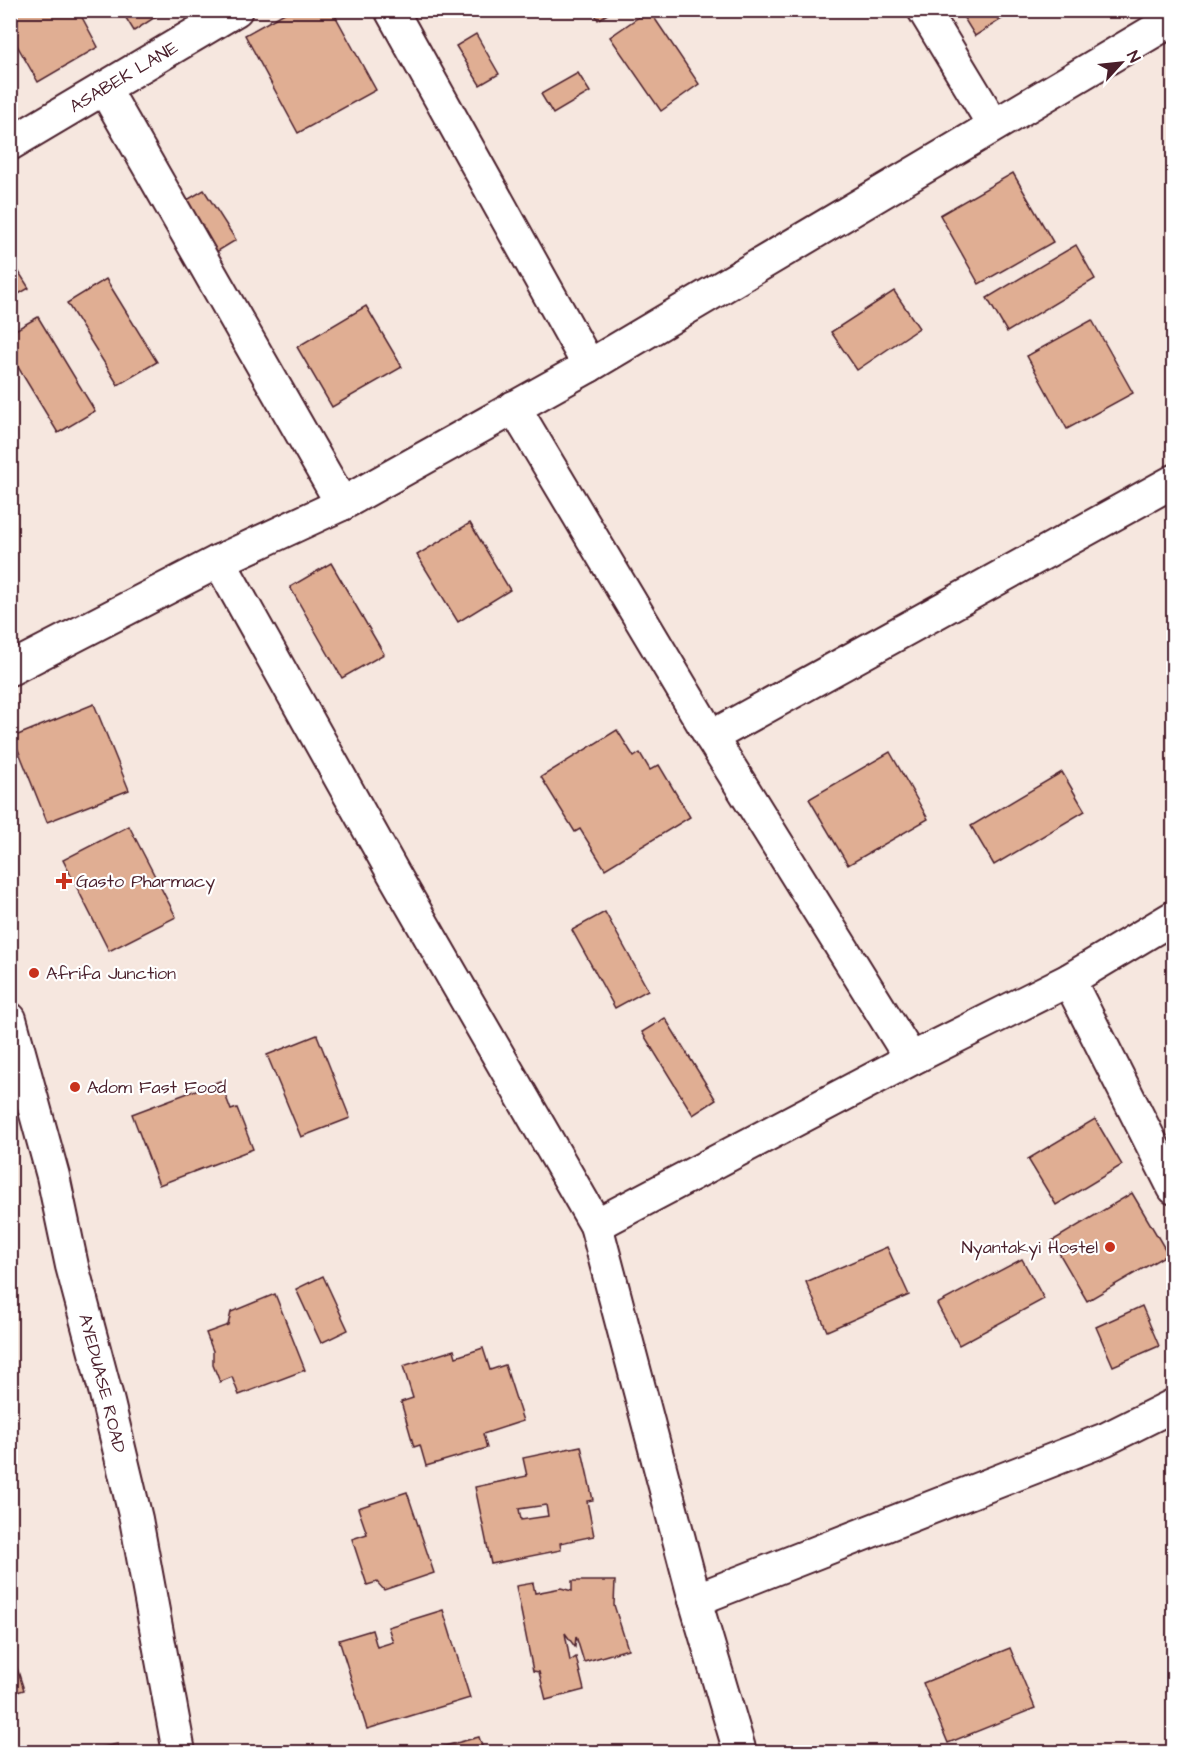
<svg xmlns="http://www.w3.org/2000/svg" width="1184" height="1763" viewBox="0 0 1184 1763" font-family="'Architects Daughter',sans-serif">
<rect width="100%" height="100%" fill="#f6e7df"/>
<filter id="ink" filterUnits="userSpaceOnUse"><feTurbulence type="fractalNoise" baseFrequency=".0167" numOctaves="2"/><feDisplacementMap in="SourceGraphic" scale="12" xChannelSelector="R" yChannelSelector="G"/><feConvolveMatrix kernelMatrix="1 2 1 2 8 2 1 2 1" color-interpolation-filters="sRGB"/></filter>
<g filter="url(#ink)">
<g fill="#e0ae93" stroke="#4a1f2b" stroke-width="1.5" fill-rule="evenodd">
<path d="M10,10H78L98,47L38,82L10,33Z"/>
<path d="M121,10H166L134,31Z"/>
<path d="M290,10H332L376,90L298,133L245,35Z"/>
<path d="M593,10H614L598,20Z"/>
<path d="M649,10L699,84L661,111L610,37Z"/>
<path d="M959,10H1016L975,36Z"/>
<path d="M476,34L499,74L480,85L456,46Z"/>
<path d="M578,73L590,92L553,114L541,94Z"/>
<path d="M1013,173L1053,242L979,284L940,215Z"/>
<path d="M204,190L236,240L213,254L182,203Z"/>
<path d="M1076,245L1095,279L1007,332L987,298Z"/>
<path d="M10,258L29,288L10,299Z"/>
<path d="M106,279L157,362L118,385L67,303Z"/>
<path d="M894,291L919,328L857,370L831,332Z"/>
<path d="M366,306L402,367L332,407L297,347Z"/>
<path d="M38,317L95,411L58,433L10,354V333Z"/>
<path d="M1092,320L1133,393L1067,429L1027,356Z"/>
<path d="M470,523L510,590L458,622L417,555Z"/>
<path d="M331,563L384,654L342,678L290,587Z"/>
<path d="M94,704L129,790L47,822L13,737Z"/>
<path d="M617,730L634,757L640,753L650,770L659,765L690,817L605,869L580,829L575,832L541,777Z"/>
<path d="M890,752L928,819L848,865L809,799Z"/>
<path d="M1062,772L1085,811L994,865L971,826Z"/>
<path d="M129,826L176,917L109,951L63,860Z"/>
<path d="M605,912L648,990L615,1008L572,930Z"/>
<path d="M665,1018L716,1100L693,1115L642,1032Z"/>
<path d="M317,1035L350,1118L301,1137L267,1055Z"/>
<path d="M220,1081L231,1110L237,1108L253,1149L159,1185L132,1114Z"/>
<path d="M1095,1119L1122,1165L1056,1205L1028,1159Z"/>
<path d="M1132,1193L1168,1254L1087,1301L1052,1241Z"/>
<path d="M887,1247L909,1295L827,1331L806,1282Z"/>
<path d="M1022,1259L1044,1299L959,1345L937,1304Z"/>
<path d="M323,1276L348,1330L321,1343L296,1289Z"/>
<path d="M275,1294L305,1370L239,1395L232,1377L220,1382L213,1365V1351L206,1333L228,1325L231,1312Z"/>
<path d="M1142,1306L1159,1346L1113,1366L1096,1327Z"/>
<path d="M483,1348L490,1370L505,1365L523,1421L483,1434L487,1448L426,1466L420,1445L414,1447L401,1402L413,1398L403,1366L454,1350L456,1357Z"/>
<path d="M581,1446L593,1500L587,1501L594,1536L560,1543L561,1550L491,1564L475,1487L527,1476L523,1458ZM546,1505L548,1516L521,1520L519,1509Z"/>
<path d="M407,1492L434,1573L384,1590L377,1582L367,1585L352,1539L367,1534L358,1508Z"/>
<path d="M572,1581H615L614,1605L628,1649L584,1662L576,1636L575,1647L565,1633L570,1661L576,1657L584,1690L546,1700L539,1672L533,1671L516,1586L533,1583L535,1593L561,1588L572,1591Z"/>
<path d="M443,1610L470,1698L367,1729L339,1640L372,1630L377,1647L393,1642L388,1627Z"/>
<path d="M10,1646L24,1690L10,1694Z"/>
<path d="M1010,1648L1035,1708L948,1743L923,1683Z"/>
<path d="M479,1737L484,1752H443L441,1747Z"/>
<path d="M118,1744L119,1752H79Z"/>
</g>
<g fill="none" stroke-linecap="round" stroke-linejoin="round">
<defs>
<g id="minor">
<path d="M391,10L589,366"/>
<path d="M924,10L993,124"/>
<path d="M104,88L342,504"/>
<path id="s1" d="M10,144L236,10"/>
<path d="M514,407L711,737L911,1059"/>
<path d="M219,561L395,876L596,1225L695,1600L740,1752"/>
<path d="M10,669L219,561L342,504L589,366L1174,19"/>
<path d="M711,737L1174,481"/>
<path d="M1069,980L1174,1188"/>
<path id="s2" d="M10,1019L53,1176L72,1266L106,1394L136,1519L179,1752"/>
<path d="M596,1225L911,1059L1069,980L1174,917"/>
<path d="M695,1600L1106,1439L1174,1405"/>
</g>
</defs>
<use href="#minor" stroke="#4a1f2b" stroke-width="36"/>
<use href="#minor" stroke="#fff" stroke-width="32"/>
</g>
</g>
<g fill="#c8321e" stroke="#fff" stroke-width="2">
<path d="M61 872h6v6h6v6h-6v6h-6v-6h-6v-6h6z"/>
<circle cx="34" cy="973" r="6"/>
<circle cx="75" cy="1087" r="6"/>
<circle cx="1110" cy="1247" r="6"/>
</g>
<g text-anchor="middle" stroke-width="4.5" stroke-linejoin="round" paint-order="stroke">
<g font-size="18" fill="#4a1f2b" stroke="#fff">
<text dy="6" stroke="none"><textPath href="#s1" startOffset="132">ASABEK LANE</textPath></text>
<text dy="6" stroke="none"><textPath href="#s2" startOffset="376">AYEDUASE ROAD</textPath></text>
</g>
<g font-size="18" fill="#4a1f2b" stroke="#fff" text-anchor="start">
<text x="76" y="887">Gasto Pharmacy</text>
<text x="46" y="979">Afrifa Junction</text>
<text x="87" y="1093">Adom Fast Food</text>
<text x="1098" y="1253" text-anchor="end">Nyantakyi Hostel</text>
</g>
</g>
<rect width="1184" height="1763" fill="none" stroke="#fff" stroke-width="36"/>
<rect x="18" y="18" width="1148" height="1727" fill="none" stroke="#4a1f2b" stroke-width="2" filter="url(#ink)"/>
<g transform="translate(1121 63) rotate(63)" stroke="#ffffff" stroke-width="4.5" paint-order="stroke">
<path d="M0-4.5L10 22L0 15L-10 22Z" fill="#4a1f2b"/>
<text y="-9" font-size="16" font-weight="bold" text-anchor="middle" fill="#4a1f2b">N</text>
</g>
</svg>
